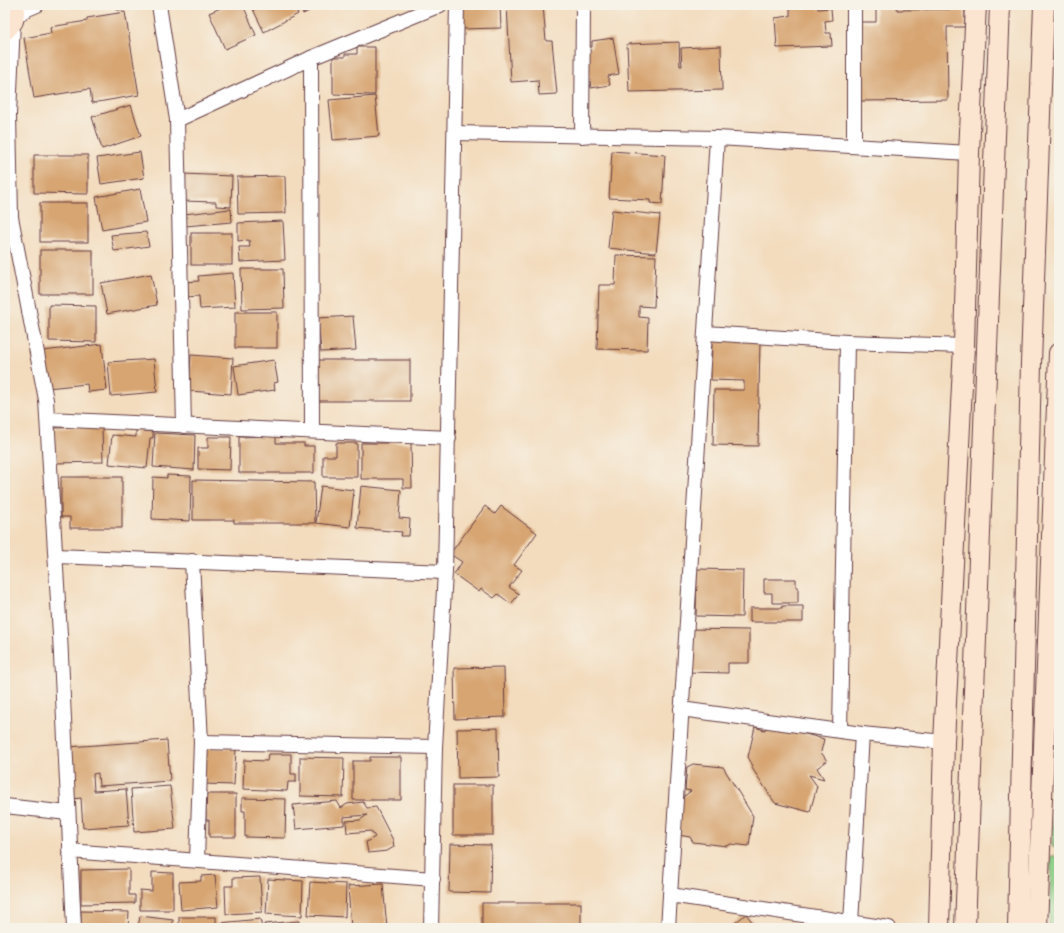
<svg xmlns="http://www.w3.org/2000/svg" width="1064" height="933" viewBox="0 0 1064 933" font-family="'Balsamiq Sans',sans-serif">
<rect width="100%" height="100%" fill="#f7f3e8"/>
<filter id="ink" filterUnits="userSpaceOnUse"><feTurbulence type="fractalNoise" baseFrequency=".025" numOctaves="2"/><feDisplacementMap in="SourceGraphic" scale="8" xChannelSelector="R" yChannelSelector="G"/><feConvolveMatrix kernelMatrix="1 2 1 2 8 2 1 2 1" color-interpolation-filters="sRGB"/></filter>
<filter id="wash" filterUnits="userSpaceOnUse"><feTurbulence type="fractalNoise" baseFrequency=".012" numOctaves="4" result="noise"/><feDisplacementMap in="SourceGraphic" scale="16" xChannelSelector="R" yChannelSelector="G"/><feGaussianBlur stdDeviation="0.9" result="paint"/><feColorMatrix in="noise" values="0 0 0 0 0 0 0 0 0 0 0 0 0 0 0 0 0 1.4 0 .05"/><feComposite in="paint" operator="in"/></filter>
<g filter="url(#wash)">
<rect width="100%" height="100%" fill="#f3dcbe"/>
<g fill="#8dd088" stroke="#6c785a">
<path d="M1057,683H1059V847H1052Z"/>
<path d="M1051,856H1059V928H1049Z"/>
</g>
<g id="blocks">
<g fill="#d7a572">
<path d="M116,5H130L131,8L117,10Z"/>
<path d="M222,5H243L256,35L225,49L209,13L223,7Z"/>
<path d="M251,5H293L298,14L264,32Z"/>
<path d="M299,5H321L303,14Z"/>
<path d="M462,5H500L501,28L463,29Z"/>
<path d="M507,5H543L546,41H552L557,94L539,95L538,80L511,82Z"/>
<path d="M790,5H817L818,9L831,8L832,20L825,21L826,33H831L832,46L777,48L775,18L790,16Z"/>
<path d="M876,5H897V10L965,9V27H947L948,100L859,101L858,22H876Z"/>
<path d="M125,12L139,95L92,103L90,89L34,98L24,38L51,33L50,27L87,21V18Z"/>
<path d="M613,38L619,74L608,76L610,85L591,88L584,48L592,47V41Z"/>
<path d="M679,42L680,66H682L681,48L721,46L722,90L629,92L627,44Z"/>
<path d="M357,47H375V95L333,94V57H345V54H357Z"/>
<path d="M375,96L379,136L333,140L329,100Z"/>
<path d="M131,105L141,136L102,149L92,117Z"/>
<path d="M612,151L665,155L662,204L650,203V200L609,198Z"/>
<path d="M140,152L144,178L101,184L97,158Z"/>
<path d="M34,155H88V194L34,193Z"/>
<path d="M183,174L232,176L231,207L216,206V202L182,201Z"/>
<path d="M285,176L286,213L238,214L237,177Z"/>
<path d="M140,189L146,222L102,230L96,197Z"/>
<rect x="40" y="203" width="48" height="39"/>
<path d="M231,209L232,222L185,226L184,214Z"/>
<path d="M612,210L660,215L656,253L608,248Z"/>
<path d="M283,221L285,260L240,262L239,247H250L249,240L238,241V223Z"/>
<path d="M146,232L149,246L114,251L111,235Z"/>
<rect x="191" y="233" width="41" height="32"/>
<rect x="40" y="250" width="53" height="44"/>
<path d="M616,255L656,256L654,307L639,306V317L648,318L647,350L597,349L599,285H615Z"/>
<path d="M241,269H283L284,308L242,309Z"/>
<path d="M233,273L235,307L200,309L199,296L186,297L185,282L199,281L198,276Z"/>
<path d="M151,274L157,305L107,314L101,283Z"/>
<path d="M49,305L96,306V342L49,341Z"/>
<rect x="235" y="312" width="42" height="36"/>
<path d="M353,316L356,350L321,352L318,318Z"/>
<path d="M712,339L760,340L758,446L713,445L714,390H744V381L711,380Z"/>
<path d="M102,344L107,390L88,392L87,384L47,388L43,351Z"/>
<path d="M191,355L233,358L231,394L189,391Z"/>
<path d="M154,359L157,392L111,396L108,362Z"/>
<path d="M274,360L278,382L274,383L275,390L238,395L234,366Z"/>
<rect x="317" y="360" width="93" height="41"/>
<path d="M102,427L103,462L54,463V428Z"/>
<path d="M136,430L153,432V438H150L147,468L109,464L112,435L136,437Z"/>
<path d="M155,433L195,435L194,470L153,467Z"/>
<path d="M276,436V443H304V446H314V473H239V437Z"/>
<path d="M208,437H231L230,470L198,469V448H208Z"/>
<path d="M336,443H357V477H323V456H336Z"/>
<path d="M361,443H411L412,488H403V479H361Z"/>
<path d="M167,475L191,476L190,521L152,519L153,477L167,478Z"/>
<path d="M61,477H122V528H70V517H61Z"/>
<path d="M193,480L314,482L315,523H234V520H193Z"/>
<path d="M321,486L354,490L350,527L316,523Z"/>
<path d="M361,486L401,490L399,518L410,519L409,536H401L402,532L357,528Z"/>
<path d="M485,506L495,514L501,506L537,533L514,565L522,570L509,587L519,594L511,604L498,594L494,598L481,589L479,592L454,574L462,562L450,554Z"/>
<path d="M697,569L743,570L742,617L696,616Z"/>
<path d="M764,579H796V587H798V603H772V593H764Z"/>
<path d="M782,606H803V622H750V608H782Z"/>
<path d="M688,629L749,630V663H728V673L688,672Z"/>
<path d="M504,667L505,717L455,719L454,668Z"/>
<path d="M772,725L824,739L821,752L827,761L817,768L824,779L809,775L817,786L810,812L775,803L752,768L753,766L748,757L755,727L764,730Z"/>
<path d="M498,728L499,777L458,778L457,729Z"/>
<path d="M167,740L170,781L99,786L98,773L93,774L94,791L126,789L129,825L83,828L81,798L72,799L68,747Z"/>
<path d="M205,748L236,749L234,785L204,784Z"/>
<path d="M268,754H291V774H296V782H288L287,791L243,789L244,760L267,761Z"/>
<path d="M300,757L344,758L343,797L300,796Z"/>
<path d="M370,757H401V800H353V761H370Z"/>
<path d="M693,764L723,767L753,816L749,846L731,844L727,846L693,842L690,837L678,835L683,797L691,791L685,790L687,767Z"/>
<rect x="453" y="785" width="40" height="50"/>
<path d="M170,786L175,829L134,832L131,789Z"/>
<path d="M206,794H236V837H209V820H206Z"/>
<path d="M242,798L286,799L285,838L245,837V811H242Z"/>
<path d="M337,801L341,808L347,804L363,802L367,808L376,807L393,840L394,847L387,851L368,853L366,842L375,837L371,831L347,833L346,821L360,820L367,815L344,817V825L296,829L293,805Z"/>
<path d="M450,844L491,845L490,893L449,892Z"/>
<path d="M129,869V895H135V903L81,904V870Z"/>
<path d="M152,872L173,873V910H140V890L152,891Z"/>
<path d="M215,875L218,907L181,910L179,882L201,881V876Z"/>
<path d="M260,877L262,912L226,914L225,886H233V878Z"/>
<path d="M268,879L303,881L302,916L266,914Z"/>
<path d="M310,882L346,884L345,917L308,915Z"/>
<path d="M383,884L387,928H351L348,886Z"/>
<rect x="482" y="903" width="99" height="25"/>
<path d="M81,911L129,912L128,928H81Z"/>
<path d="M746,914L757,928H729Z"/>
<path d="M140,916L173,920L172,928H138Z"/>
<rect x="179" y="917" width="37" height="11"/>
<path d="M260,919L262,928H221L220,923Z"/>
<path d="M299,921V928H265L264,924Z"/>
</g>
</g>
</g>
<g filter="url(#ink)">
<use href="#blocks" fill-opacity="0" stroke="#633b41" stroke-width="1"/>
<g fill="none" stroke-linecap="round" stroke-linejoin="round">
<defs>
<g id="street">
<path d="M159,5L177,120L184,426"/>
<path d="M854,5V146"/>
<path d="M311,58L312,431"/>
<path d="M5,101L9,115L13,21L23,11L37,5"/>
<path d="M9,115L11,217L46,400L60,635L74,928"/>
<path d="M177,120L311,58L440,5"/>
<path d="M455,133L717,138L969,153"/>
<path d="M582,136L583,5"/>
<path d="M705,333L847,342L964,346"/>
<path d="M48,419L449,438"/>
<path d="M56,556L445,572"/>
<path d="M192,561L201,742L197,860"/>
<path d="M681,709L862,734L944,742"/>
<path d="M840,731L847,342"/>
<path d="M201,742L435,747"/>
<path d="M5,806L68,813"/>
<path d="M69,851L433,879"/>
<path d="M670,895L889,928"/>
<path d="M851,923L862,734"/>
<path d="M431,928L435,747L445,572L457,5"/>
<path d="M668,928L717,138"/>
</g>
<g id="secondary">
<path d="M5,30L13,21L15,5"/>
<path d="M939,928L944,742L964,346L969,153L976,5"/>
<path d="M965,928L1000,5"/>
<path d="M1018,928L1031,363L1044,5"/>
<path d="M1037,928L1059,353"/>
</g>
</defs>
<use href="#street" stroke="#633b41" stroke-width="16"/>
<use href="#secondary" stroke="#633b41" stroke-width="22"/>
<use href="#street" stroke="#fff" stroke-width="14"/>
<use href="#secondary" stroke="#fce5d0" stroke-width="20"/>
</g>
</g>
<rect width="1064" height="933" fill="none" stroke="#f7f3e8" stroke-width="20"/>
</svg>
